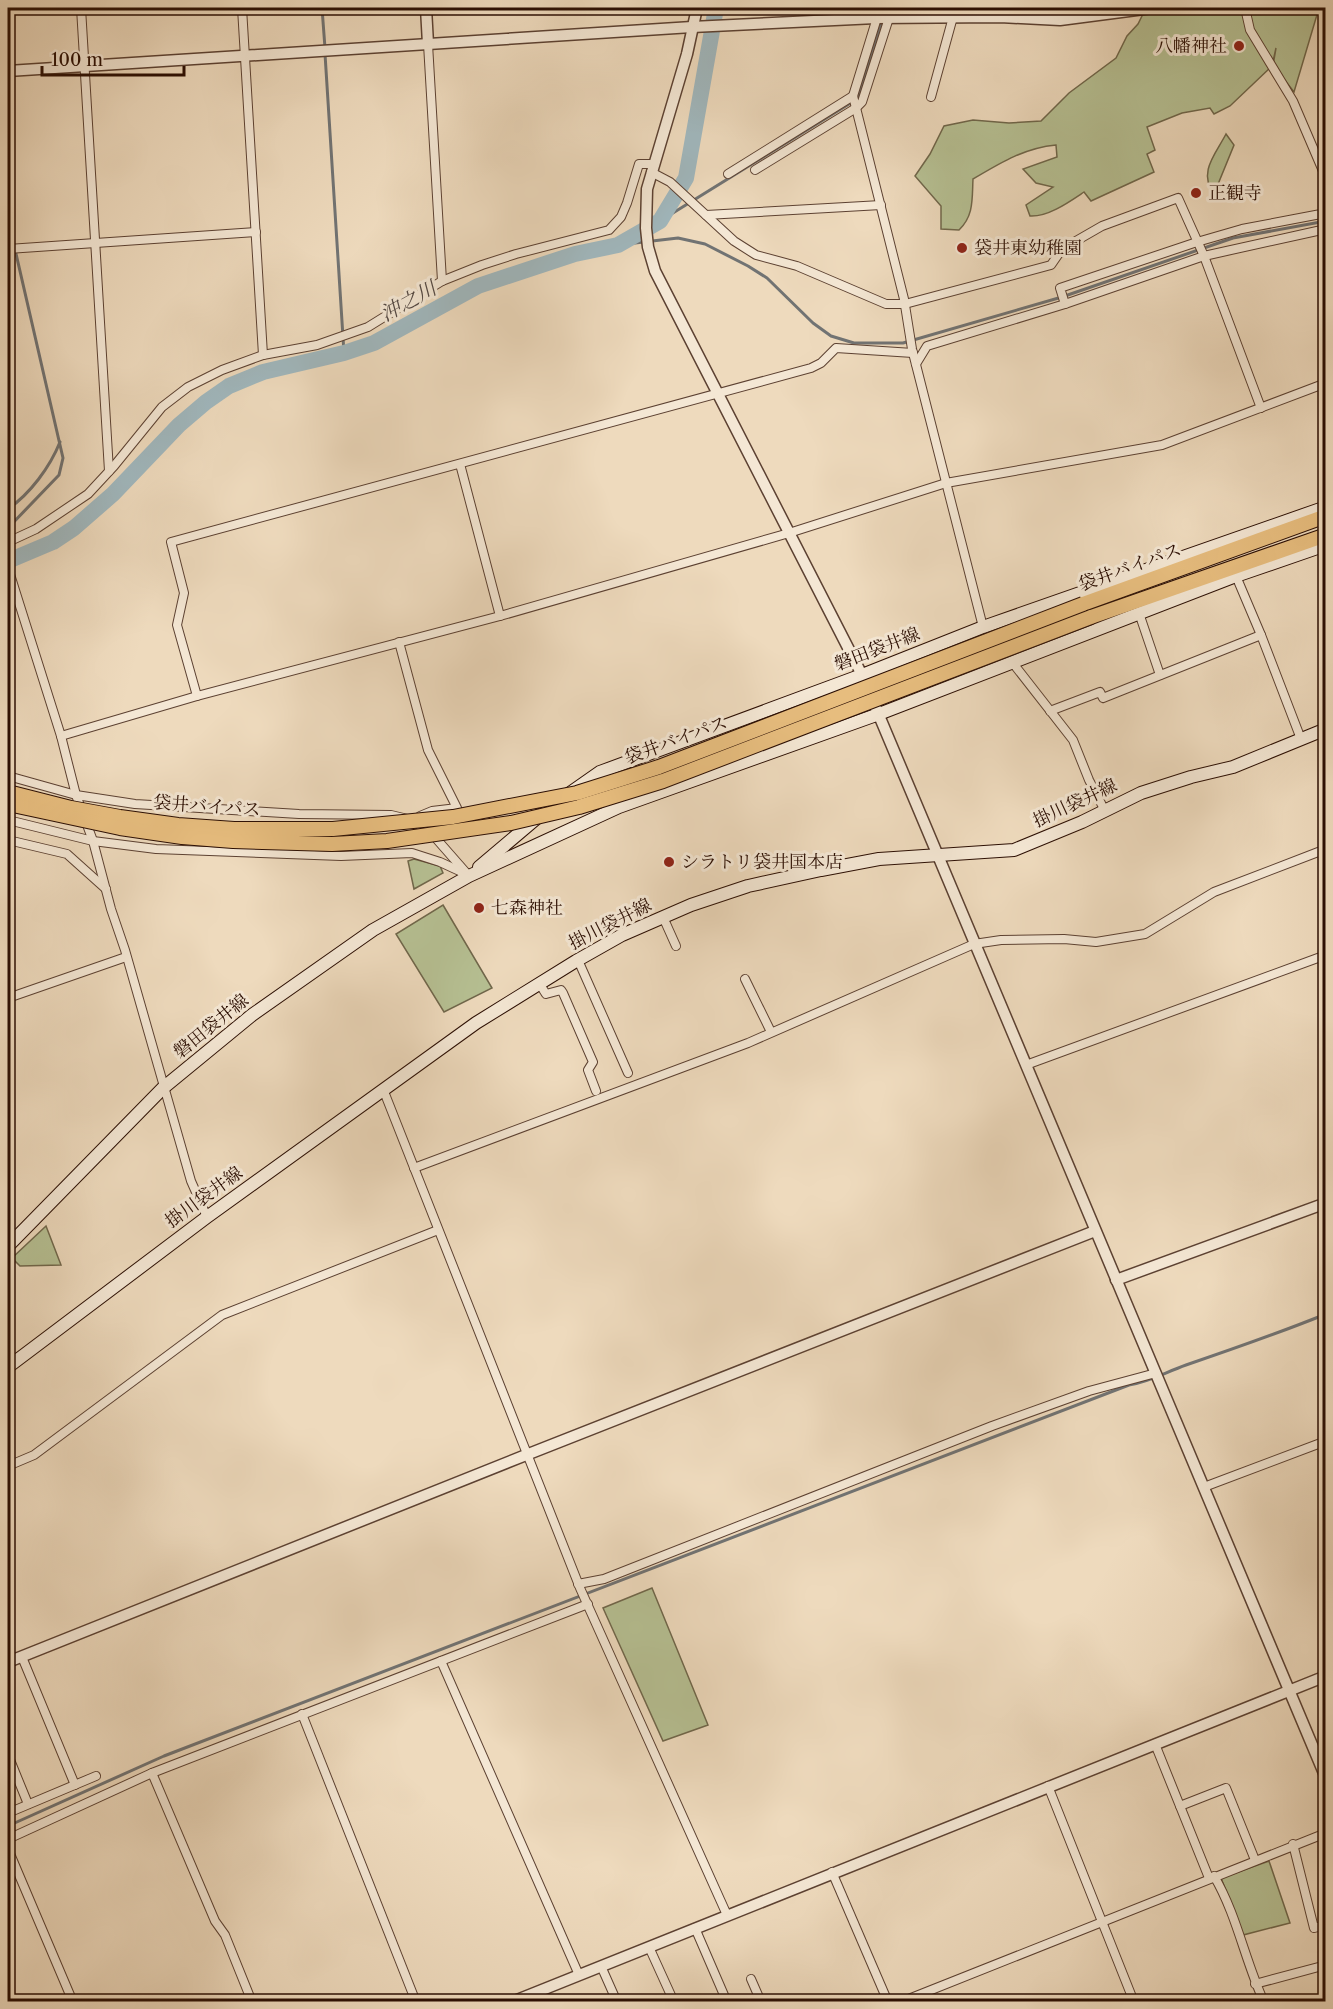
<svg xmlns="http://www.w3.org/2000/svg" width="1333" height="2009" viewBox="0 0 1333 2009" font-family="'Libre Caslon Text','Noto Serif JP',serif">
<rect width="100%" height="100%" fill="#eedabd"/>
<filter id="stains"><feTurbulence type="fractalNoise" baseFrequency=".00333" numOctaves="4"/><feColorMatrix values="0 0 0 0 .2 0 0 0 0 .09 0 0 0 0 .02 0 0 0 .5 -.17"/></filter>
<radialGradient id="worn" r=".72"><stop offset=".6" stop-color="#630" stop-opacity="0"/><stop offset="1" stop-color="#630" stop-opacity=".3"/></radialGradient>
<g fill="#b6c093" stroke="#70674b" stroke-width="1.5">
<path d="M1160,8H1319L1294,92L1273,65L1276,48L1272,66L1230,106L1214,114L1210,108L1182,113L1147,127L1155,150L1147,154L1154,172L1091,201L1084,192C1069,202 1048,217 1030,216L1026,205L1053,187L1036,183L1023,169L1057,157L1056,145C1024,148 1000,163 973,179C972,199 974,216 959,230L941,229V206L915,176L930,154L944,126L973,120L1009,123L1041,121L1069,93L1116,58L1127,36L1138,24L1144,12Z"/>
<path d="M1226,134L1234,145L1214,194C1198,172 1215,155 1226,134Z"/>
<path d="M414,859L440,866L443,873L414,889L408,861Z"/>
<path d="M443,905L492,988L444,1012L396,934Z"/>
<path d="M46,1226L61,1265L20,1266L12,1258Z"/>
<path d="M652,1588L708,1725L663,1741L603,1608Z"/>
<path d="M1269,1861L1290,1923L1243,1935L1221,1878Z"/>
</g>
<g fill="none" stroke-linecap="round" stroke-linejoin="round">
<g stroke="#717373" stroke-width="3">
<path d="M322,8L325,48"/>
<path d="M325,54L344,353"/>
<path d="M8,219L63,458L59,475L8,528"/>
<path d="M660,221L857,99L882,22"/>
<path d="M618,245L678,238L705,244L748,266L767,278L813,323L831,336L854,343H903L1062,297L1233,238L1326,221"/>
<path d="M8,509C30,494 50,467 60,442"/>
<path d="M8,1826L164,1756L1129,1385C1149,1382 1166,1372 1186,1365C1233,1349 1279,1333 1326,1314"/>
</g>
<path stroke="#a0b7bd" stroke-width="16" d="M8,561L53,542L74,528L113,494L179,425L206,402L229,386L263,372L344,353L374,343L478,286L575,254L618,245L660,221L686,178L716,8"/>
<defs>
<g id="minor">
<path d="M81,8L109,471"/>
<path d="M242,8L263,355"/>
<path d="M880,8L853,96L904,299L912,349L983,627"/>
<path d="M1064,8V20"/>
<path d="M1245,8L1250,30L1293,101L1326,178"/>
<path d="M428,44L442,281"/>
<path d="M931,97L953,17"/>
<path d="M755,170L856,108L862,102L889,18"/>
<path d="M651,172L670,182L734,241L756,255L797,266L886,304H905L1051,265L1062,249L1102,226L1178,198L1204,256L1261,408"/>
<path d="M728,174L853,96"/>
<path d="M706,215L881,205"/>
<path d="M8,249L256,232"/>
<path d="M1065,304L1060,288L1197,242L1242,229L1326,213"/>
<path d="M916,364L927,346L1065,304L1204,256L1326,229"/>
<path d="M460,464L500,616"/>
<path d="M8,542L36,529L88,494L114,466L162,407L188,387L222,370L263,355L317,345L368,327L442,281L482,265L516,254L609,230L621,217L627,203L639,164H653"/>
<path d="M8,568L61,736L76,795L93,841L111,909L125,950L191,1181L207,1217"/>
<path d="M1236,576L1261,635L1301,739"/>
<path d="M1139,613L1160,675"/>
<path d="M399,642L428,750L457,808L432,811L420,816"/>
<path d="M1012,662L1073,740L1089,780L1105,811"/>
<path d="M197,696L177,625L184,593L171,542L811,368L821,363L836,348L913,353"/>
<path d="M1050,711L1100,692L1103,698L1261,635"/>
<path d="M61,736L197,696L500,616L789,533L946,483L1162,445L1326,383"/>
<path d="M8,776L76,795L135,804L299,814L391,815L412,820L433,835L469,876"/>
<path d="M8,820L93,841L156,849L341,856L412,853L440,862L466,874"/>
<path d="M8,840L67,854L106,889"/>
<path d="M663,917L676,946"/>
<path d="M578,960L628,1073"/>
<path d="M745,979L771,1032"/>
<path d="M539,983L546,994L561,990L563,993L593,1062L588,1070L596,1091"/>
<path d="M8,998L126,957"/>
<path d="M1026,1065L1326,955"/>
<path d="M383,1089L580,1588L727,1915"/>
<path d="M414,1168L748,1043L974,944L1001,940L1064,939L1096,942L1145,934L1214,892L1326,849"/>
<path d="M8,1466L34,1455L222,1315L438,1230"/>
<path d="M1204,1487L1326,1441"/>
<path d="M578,1584L604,1579L992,1426L1089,1391L1156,1373"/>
<path d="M22,1657L75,1785"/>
<path d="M441,1661L579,1975"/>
<path d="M302,1714L416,2002"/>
<path d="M1155,1744L1209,1878"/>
<path d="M8,1755L28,1804"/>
<path d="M152,1773L215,1921L225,1935L252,2002"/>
<path d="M1048,1786L1134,2002"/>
<path d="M1180,1806L1226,1788L1255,1860"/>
<path d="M8,1813L96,1776"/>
<path d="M8,1839L152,1773L588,1604"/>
<path d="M1293,1844L1314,1928L1326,1925"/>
<path d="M8,1849L73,2002"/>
<path d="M832,1872L888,2002"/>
<path d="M1214,1876C1237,1915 1245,1961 1264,2002"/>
<path d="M695,1928L727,2002"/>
<path d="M649,1947L674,2002"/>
<path d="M601,1966L617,2002"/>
<path d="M751,1979L761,2002"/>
<path d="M1255,1984L1326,1965"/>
<path d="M901,2002L1326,1833"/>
</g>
<g id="tertiary">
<path d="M426,8L428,44"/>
<path d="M697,8L687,54L647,189L646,228L648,247L655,271L862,675L1326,1778"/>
<path d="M8,71L692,27L876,18L1000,17L1060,20L1152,8"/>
<path d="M1116,1280L1326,1203"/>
<path d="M8,1662L526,1455L1095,1231"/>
<path d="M512,2002L1326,1676"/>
</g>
<g id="secondary">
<path d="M479,867L550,807L600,772L862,675L983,627L1326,507"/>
<path d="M8,1246L163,1088L252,1015L373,930L469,876L619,807L879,714L1236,576L1326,545"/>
<path d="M8,1367L207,1217L476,1023L576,961L622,935L691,905L748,886L821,870L879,859L1014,850L1082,822L1141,793L1191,777L1233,767L1326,729"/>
</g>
<g id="trunk">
<path d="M1083,604L1326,516"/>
<path d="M1091,617L1326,535"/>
</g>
</defs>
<use href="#minor" stroke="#5c4132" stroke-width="10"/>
<use href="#tertiary" stroke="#5c4132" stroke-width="13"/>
<use href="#secondary" stroke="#2b0e03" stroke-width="14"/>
<use href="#trunk" stroke="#2b0e03" stroke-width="16"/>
<use href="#minor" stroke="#f4e7d4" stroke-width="8"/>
<use href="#tertiary" stroke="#f4e7d4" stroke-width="10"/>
<use href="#secondary" stroke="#f4e7d4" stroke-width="12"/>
<use href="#trunk" stroke="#e7bd7e" stroke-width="14"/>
<defs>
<g id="trunk-bridge">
<path d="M8,792L71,808L120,817L178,825L234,829H333L453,817L577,793L659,767L1083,604"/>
<path d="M8,804L120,828L182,837L233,841L332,844L387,841L511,823L579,807L663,781L1091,617"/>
</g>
</defs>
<use href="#trunk-bridge" stroke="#2b0e03" stroke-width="16" stroke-linecap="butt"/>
<use href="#trunk-bridge" stroke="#e7bd7e" stroke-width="14"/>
</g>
<g fill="#8f2418" stroke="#f4e7d4" stroke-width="2">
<circle cx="1239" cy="46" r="6"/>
<circle cx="1196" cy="193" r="6"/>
<circle cx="962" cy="248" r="6"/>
<circle cx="669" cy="862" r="6"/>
<circle cx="479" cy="908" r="6"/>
</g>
<g text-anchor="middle" stroke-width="6" stroke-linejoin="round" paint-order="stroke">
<g font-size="18" fill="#2b0e03" stroke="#f4e7d4" text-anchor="start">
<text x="1227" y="52" text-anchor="end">八幡神社</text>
<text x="1208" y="199">正観寺</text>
<text x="974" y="254">袋井東幼稚園</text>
<text x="681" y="868">シラトリ袋井国本店</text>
<text x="491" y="914">七森神社</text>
</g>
<g font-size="18" fill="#2b0e03" stroke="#f4e7d4">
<text transform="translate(1130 567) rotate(-20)" y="6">袋井バイパス</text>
<text transform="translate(877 649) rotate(-21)" y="6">磐田袋井線</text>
<text transform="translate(676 740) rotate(-20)" y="6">袋井バイパス</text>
<text transform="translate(1075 803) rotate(-25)" y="6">掛川袋井線</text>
<text transform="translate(207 806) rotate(4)" y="6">袋井バイパス</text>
<text transform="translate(610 924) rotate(-27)" y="6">掛川袋井線</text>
<text transform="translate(211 1026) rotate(-39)" y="6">磐田袋井線</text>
<text transform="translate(204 1197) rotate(-36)" y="6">掛川袋井線</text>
</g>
<g font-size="20" font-style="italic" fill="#544944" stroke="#f4e7d4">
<text transform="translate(408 301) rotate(-29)" y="7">沖之川</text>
</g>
</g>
<rect width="1333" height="2009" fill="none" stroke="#eedabd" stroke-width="30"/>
<rect x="9" y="9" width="1315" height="1991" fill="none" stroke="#2b0e03" stroke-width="3"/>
<rect x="15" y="15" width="1303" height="1979" fill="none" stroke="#2b0e03" stroke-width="1.5"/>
<path d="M42 66v9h142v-9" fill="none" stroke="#2b0e03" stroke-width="3"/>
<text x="51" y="66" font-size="18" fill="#2b0e03" stroke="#f4e7d4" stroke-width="4.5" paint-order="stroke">100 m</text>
<rect width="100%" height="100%" filter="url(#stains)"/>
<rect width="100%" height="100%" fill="url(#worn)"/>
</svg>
